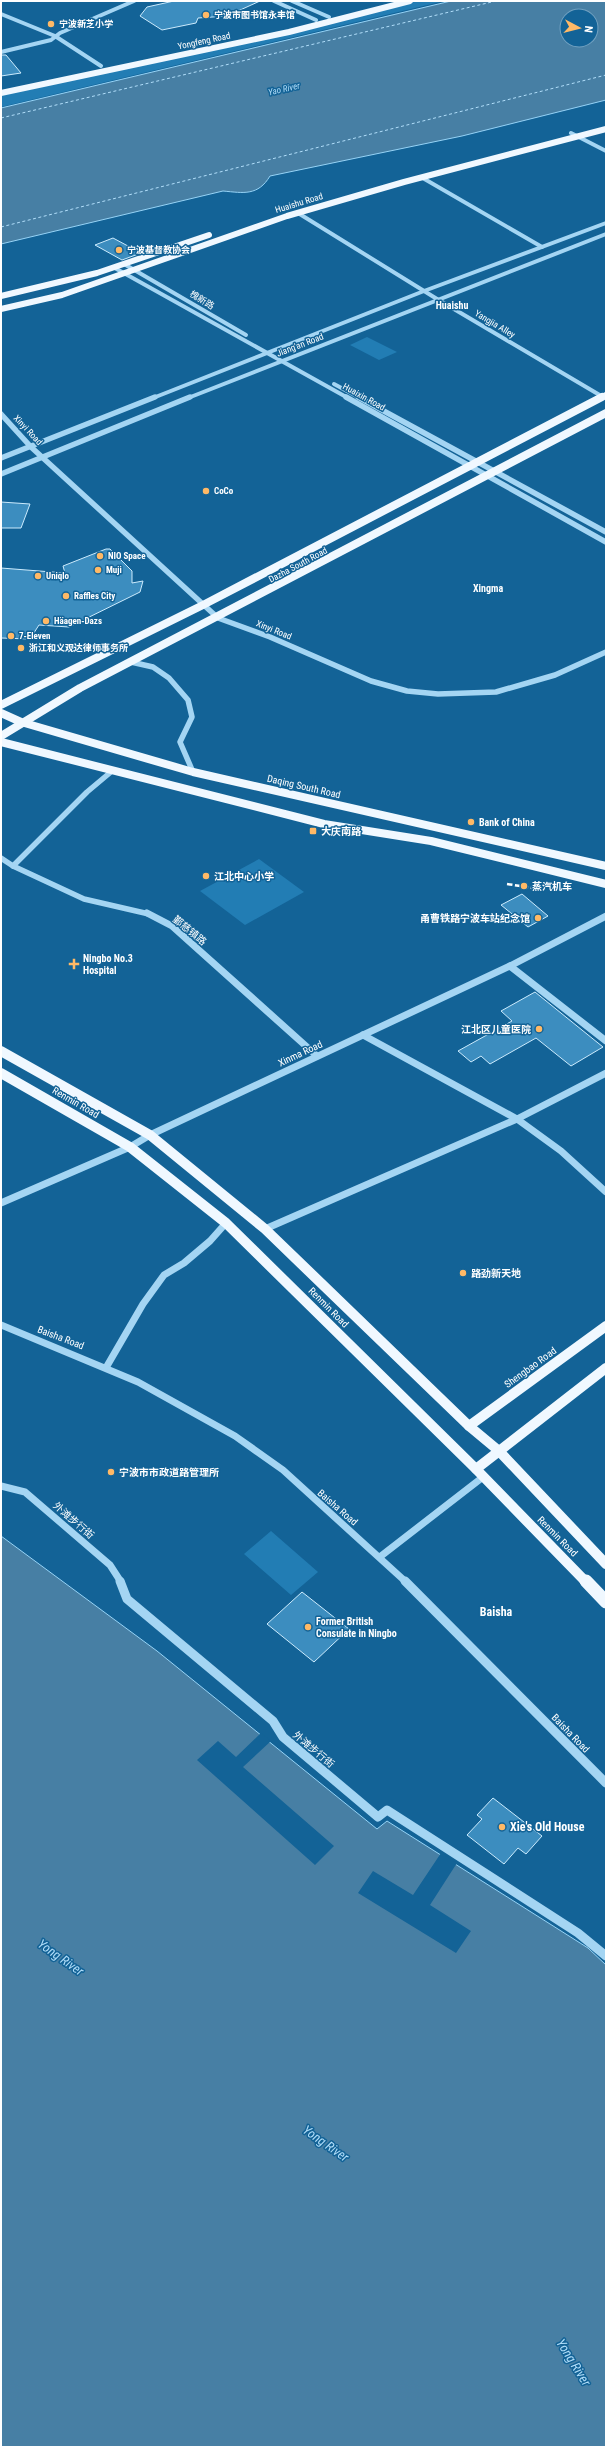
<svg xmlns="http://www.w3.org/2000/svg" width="607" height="2448" viewBox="0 0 607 2448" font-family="'Roboto Condensed','Noto Sans SC',sans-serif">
<rect width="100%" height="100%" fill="#136397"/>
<g fill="#227db4">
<path d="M416,1H444L1,107V93Z"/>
<path d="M367,337L397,352L379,360L350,345Z"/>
<path d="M259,859L304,892L245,925L200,891Z"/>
<path d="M271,1531L318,1572L291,1595L244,1554Z"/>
</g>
<g fill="#477fa4" stroke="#96d3f6" fill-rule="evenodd">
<path d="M451,1H606V100L462,136L270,176C258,196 244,193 223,191L1,244V108ZM567,16H591V40H567Z"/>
<path d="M1,1536L157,1651L377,1829L387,1821L588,1948L606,1965V2447H1Z"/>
</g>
<g fill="#136397">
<path d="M261,1733L271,1741L243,1767L334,1846L315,1865L197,1760L218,1741L236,1757Z"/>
<path d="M441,1853L457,1863L430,1905L471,1931L456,1953L358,1893L373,1871L413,1895Z"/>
</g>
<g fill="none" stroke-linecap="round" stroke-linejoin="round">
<g stroke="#b1defa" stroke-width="1" stroke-dasharray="3 2.5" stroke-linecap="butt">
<path d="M1,118L496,1"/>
<path d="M1,227L606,75"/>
</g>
</g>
<g fill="#3c8dbf" stroke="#ccebfd">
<path d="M174,1H260L227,16L198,18L196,23L162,30L140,16L147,7Z"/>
<path d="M1,55H6L21,73L1,76Z"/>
<path d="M113,238L141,253L122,260L95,245Z"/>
<path d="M1,502L30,504L21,528H1Z"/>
<path d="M106,549H110L132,571V583L143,581L140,592L69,627L39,625L30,639L1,638V568L65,573L63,566Z"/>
<path d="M522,894L548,916L528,927L501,905Z"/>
<path d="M535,992L603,1047L571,1066L536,1038L490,1064L481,1056L471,1062L458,1051L512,1021L501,1011Z"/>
<path d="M302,1592L349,1629L314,1662L267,1624Z"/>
<path d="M493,1798L542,1836L526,1854L518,1848L504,1864L467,1835L482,1819L477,1815Z"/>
</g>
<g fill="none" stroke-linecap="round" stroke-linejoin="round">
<g stroke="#a4d5f3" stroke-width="4">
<path d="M274,1L316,20"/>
<path d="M292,1L329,17"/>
<path d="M1,14L55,36L101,66"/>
<path d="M1,52L51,40L60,33L134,1"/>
<path d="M571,133L606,151"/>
<path d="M421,177L542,247"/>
<path d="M298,213L437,299L603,397"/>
<path d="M124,264L246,335"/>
<path d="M113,267L348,398"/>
<path d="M334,384L360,398"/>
<path d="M153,398L424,291L606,223"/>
<path d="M188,398L606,234"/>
</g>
<g stroke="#a4d5f3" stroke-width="5.5">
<path d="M346,397L606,542"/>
<path d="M358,397L606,532"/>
<path d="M1,414L31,447L218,618L270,637L371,681L407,691L438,694L496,692L555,675L606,652"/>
<path d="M1,458L155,397"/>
<path d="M1,474L190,397"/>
<path d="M131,662L153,667L169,678L188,700L192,717L180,742L193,772"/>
<path d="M1,858L13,866L84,899L149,914"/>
<path d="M13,866L87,792L112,771"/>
</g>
<g stroke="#a4d5f3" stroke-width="7">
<path d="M147,913L172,926L317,1056"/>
<path d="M510,966L606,1041"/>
<path d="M363,1035L517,1119L561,1151L606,1192"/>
<path d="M1,1203L130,1147L150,1135L510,966L606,916"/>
<path d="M265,1229L517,1119L606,1073"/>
<path d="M1,1325L138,1382L235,1436L283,1470L406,1582"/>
<path d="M107,1366L143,1304L164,1275L184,1263L210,1241L226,1223"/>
<path d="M1,1486L25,1492L110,1565L121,1582"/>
<path d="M381,1556L483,1477"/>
</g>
<g stroke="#a4d5f3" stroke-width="9">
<path d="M120,1581L127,1599L273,1721L283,1737L378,1817L387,1810L578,1933L606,1956"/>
<path d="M405,1581L606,1783"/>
</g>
<g stroke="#f0f8ff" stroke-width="6">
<path d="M1,93L289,32L410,1"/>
<path d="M1,296L97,273L209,235"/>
<path d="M1,309L62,295L287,216L404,182L606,129"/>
<path d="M600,398L606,395"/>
</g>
<g stroke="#f0f8ff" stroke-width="8">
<path d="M1,705L203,605L602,397"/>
<path d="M1,713L21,722L193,772L606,866"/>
<path d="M1,736L80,688L606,413"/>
<path d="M1,742L324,824L431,841L606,884"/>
</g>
<g stroke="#f0f8ff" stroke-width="10">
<path d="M1,1051L150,1135L265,1229L469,1426L499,1451L606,1564"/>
<path d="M1,1073L130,1147L226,1223L476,1469L586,1582"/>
<path d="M469,1426L606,1326"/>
<path d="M476,1469L606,1368"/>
</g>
<path stroke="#f0f8ff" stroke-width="13" d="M586,1581L606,1602"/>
<path stroke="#fff" stroke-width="2.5" stroke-dasharray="5.5 2.5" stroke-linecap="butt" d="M507,884L545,890"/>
</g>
<g fill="#ffb966" stroke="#136397" stroke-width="1.5">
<circle cx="206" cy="15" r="4"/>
<circle cx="51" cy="24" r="4"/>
<circle cx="119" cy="250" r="4"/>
<circle cx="206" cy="491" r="4"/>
<circle cx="100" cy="556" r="4"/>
<circle cx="98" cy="570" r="4"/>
<circle cx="38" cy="576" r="4"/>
<circle cx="66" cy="596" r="4"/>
<circle cx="46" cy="621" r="4"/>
<circle cx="11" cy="636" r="4"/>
<circle cx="21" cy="648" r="4"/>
<circle cx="471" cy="822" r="4"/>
<rect x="309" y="827" width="8" height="8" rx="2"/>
<circle cx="206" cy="876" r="4"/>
<circle cx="524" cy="886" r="4"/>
<circle cx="538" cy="918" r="4"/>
<path d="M72 958h4v4h4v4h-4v4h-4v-4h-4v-4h4z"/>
<circle cx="539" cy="1029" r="4"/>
<circle cx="463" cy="1273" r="4"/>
<circle cx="111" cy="1472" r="4"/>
<circle cx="308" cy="1627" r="4"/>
<circle cx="502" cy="1827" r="4"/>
</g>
<g text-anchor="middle" stroke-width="3" stroke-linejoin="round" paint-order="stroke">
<g font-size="9" font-weight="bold" fill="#fff" stroke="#136397" text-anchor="start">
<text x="214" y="18">宁波市图书馆永丰馆</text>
<text x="59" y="27">宁波新芝小学</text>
<text x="127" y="253">宁波基督教协会</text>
<text x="214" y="494">CoCo</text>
<text x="108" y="559">NIO Space</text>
<text x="106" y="573">Muji</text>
<text x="46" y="579">Uniqlo</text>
<text x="74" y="599">Raffles City</text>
<text x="54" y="624">Häagen-Dazs</text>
<text x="19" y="639">7-Eleven</text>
<text x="29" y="651">浙江和义观达律师事务所</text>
</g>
<g font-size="9" fill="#fff" stroke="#136397">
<text transform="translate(204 41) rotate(-12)" y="3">Yongfeng Road</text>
<text transform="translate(299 203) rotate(-17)" y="3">Huaishu Road</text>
<text transform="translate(202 300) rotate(31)" y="3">槐新路</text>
<text transform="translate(495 324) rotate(31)" y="3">Yangjia Alley</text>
<text transform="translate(300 345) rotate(-21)" y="3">Jiang'an Road</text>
<text transform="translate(364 397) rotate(29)" y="3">Huaixin Road</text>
<text transform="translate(28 430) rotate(47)" y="3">Xinyi Road</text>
<text transform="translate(298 565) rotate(-28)" y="3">Dazha South Road</text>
<text transform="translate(274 630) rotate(22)" y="3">Xinyi Road</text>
</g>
<g font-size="9" font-style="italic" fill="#b1defa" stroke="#136397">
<text transform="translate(284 89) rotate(-13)" y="3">Yao River</text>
</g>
<g font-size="10" font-weight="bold" fill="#fff" stroke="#136397">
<text x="452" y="309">Huaishu</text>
<text x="488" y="592">Xingma</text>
</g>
<g font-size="10" fill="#fff" stroke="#136397">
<text transform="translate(304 786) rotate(13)" y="4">Daqing South Road</text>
<text transform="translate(190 930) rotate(39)" y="4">鄞慈镇路</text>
<text transform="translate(300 1053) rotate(-25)" y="4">Xinma Road</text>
<text transform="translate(76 1102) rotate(30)" y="4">Renmin Road</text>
<text transform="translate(329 1307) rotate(45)" y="4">Renmin Road</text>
<text transform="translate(61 1337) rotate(21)" y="4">Baisha Road</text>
<text transform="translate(530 1367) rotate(-36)" y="4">Shengbao Road</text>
<text transform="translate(338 1507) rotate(41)" y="4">Baisha Road</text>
<text transform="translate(74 1520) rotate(41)" y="4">外滩步行街</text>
<text transform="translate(558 1536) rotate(45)" y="4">Renmin Road</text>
<text transform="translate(571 1733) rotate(46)" y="4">Baisha Road</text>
<text transform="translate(314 1749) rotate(40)" y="4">外滩步行街</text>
</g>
<g font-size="10" font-weight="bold" fill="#fff" stroke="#136397" text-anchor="start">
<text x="479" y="826">Bank of China</text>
<text x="321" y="835">大庆南路</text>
<text x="214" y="880">江北中心小学</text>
<text x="532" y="890">蒸汽机车</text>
<text x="530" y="922" text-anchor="end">甬曹铁路宁波车站纪念馆</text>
<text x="83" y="962">Ningbo No.3<tspan x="83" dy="12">Hospital</tspan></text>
<text x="531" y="1033" text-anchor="end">江北区儿童医院</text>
<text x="471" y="1277">路劲新天地</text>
<text x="119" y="1476">宁波市市政道路管理所</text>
<text x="316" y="1625">Former British<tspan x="316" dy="12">Consulate in Ningbo</tspan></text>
</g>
<g font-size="12" font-weight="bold" fill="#fff" stroke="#136397">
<text x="496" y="1616">Baisha</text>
</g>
<g font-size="12" font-weight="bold" fill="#fff" stroke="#136397" text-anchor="start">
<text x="510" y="1831">Xie's Old House</text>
</g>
<g font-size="13" font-style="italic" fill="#b1defa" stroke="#136397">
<text transform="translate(61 1957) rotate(35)" y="5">Yong River</text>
<text transform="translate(326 2143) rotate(35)" y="5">Yong River</text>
<text transform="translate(574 2362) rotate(58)" y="5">Yong River</text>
</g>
</g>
<rect width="607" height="2448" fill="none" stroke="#ffffff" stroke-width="4"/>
<g transform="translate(579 28) rotate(97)"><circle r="19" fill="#136397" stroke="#71a1c1"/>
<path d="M0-3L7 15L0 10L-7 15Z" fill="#ffb966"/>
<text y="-6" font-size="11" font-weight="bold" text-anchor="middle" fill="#ffffff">N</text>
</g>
</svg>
